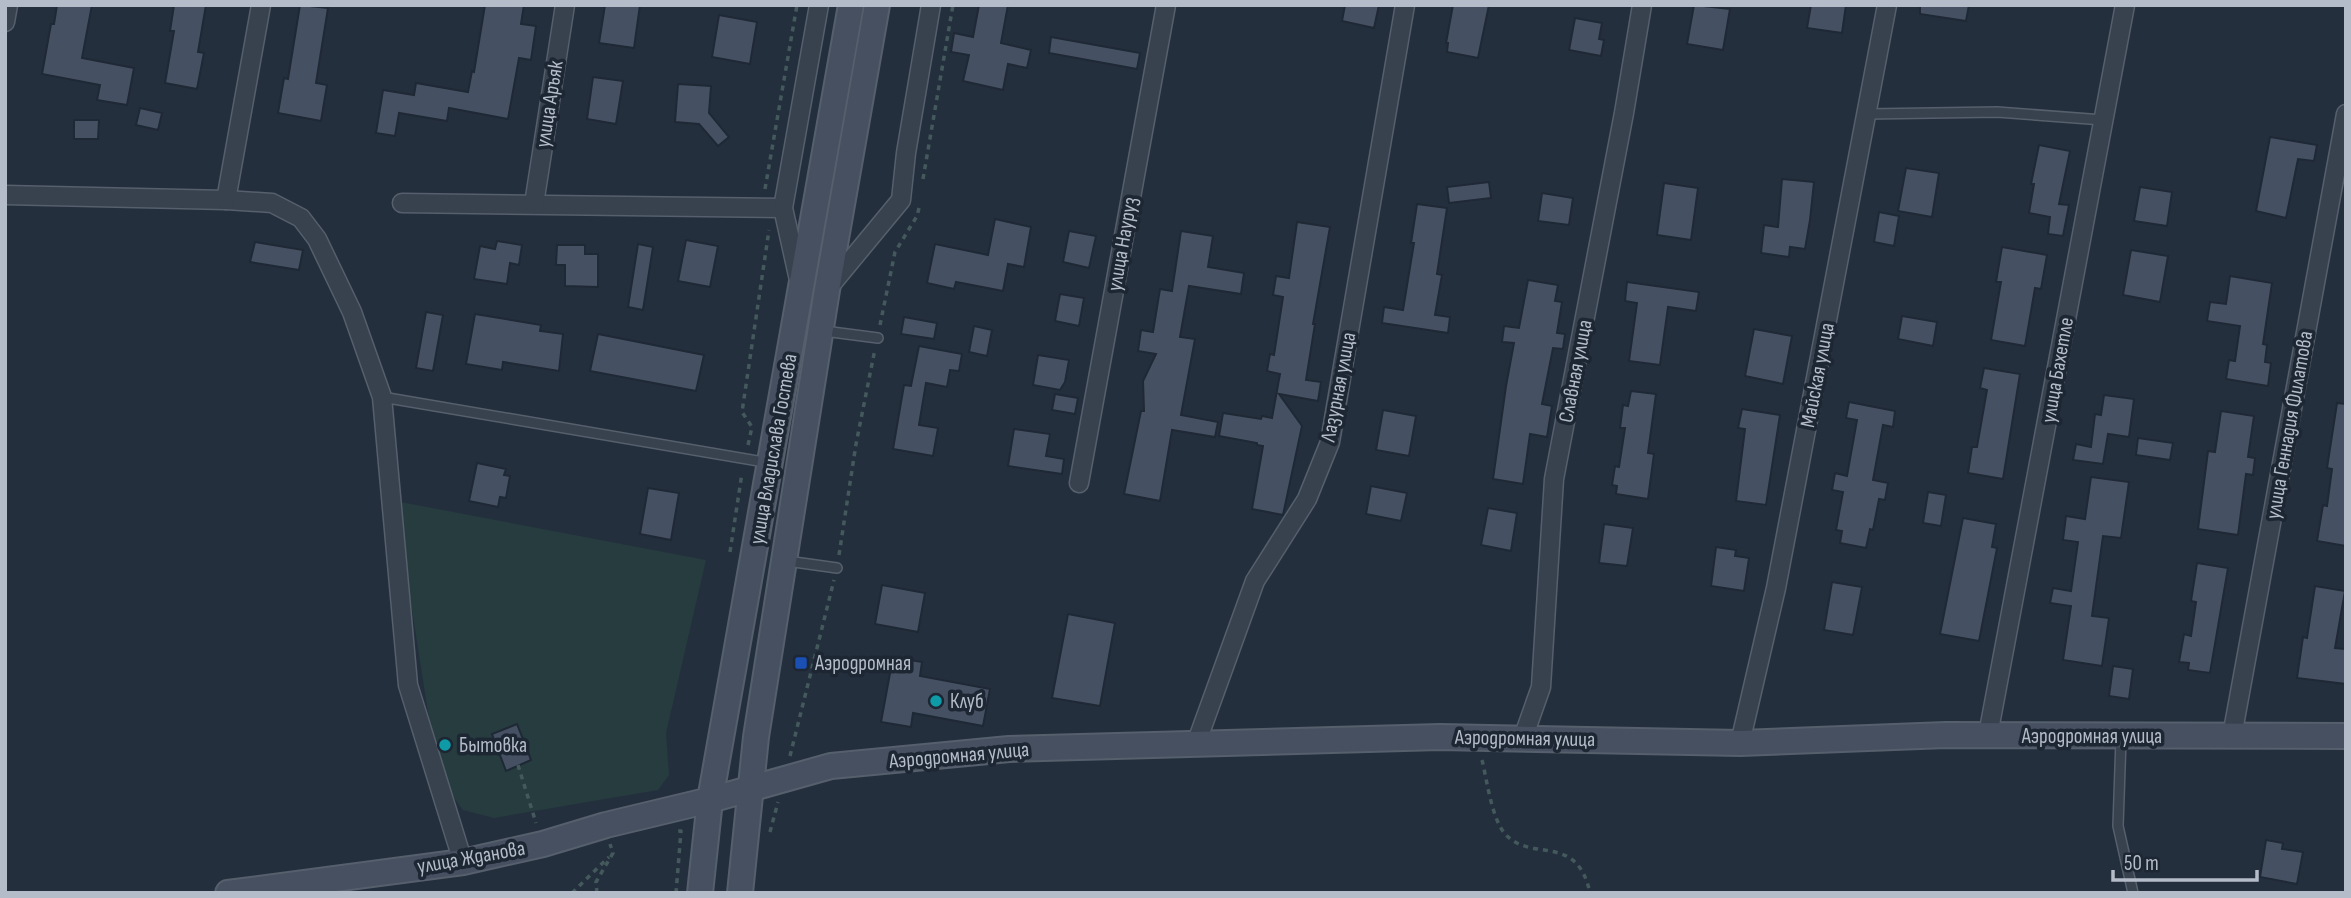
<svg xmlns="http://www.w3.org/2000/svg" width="2351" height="898" viewBox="0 0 2351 898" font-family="'Sofia Sans Condensed',sans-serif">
<rect width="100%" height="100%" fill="#242f3e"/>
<path fill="#263c3f" d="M395,501L706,560L666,733L669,775L658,790L494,818L463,810L438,776Z"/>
<g fill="#455162" stroke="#1f2835" stroke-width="2">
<path d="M57,5H92L82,58L134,68L127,105L97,100L100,85L42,74L51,24H54Z"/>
<path d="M174,5H206L198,52L204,53L197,89L165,83L174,31H170Z"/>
<path d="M300,5L328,8L316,83L327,85L321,121L278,113L284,78L288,79Z"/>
<path d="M485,5H524L521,24L536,26L531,60L519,58L508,119L449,108L447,121L399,113L395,136L376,133L383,90L414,95L416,83L468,92L472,71L474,72Z"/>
<path d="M605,5H640L634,48L599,43Z"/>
<path d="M979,5H1008L1001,43L1031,50L1027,68L1008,64L1003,90L963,81L969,55L951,52L954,33L973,37Z"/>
<path d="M1345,5H1379L1374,28L1342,21Z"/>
<path d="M1453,5H1489L1478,58L1447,52L1448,43H1446Z"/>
<path d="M1694,5L1730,9L1723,50L1687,44Z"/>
<path d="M1811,5H1846L1842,33L1807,28Z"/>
<path d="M1920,5H1969L1966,21L1920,14Z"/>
<path d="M719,15L757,22L750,64L712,57Z"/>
<path d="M1575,18L1602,23L1599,39L1604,40L1601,56L1569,50Z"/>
<path d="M1051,37L1140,53L1137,69L1049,53Z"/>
<path d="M593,77L623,81L616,124L587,119Z"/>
<path d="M678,84L711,86L709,113L729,137L718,146L699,124L675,122Z"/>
<path d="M140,108L162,113L158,130L136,125Z"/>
<path d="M74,120H99L98,139H74Z"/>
<path d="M2270,137L2317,145L2314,161L2298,159L2286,218L2256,211Z"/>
<path d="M2039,145L2070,151L2059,204L2069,205L2063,236L2048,234L2050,217L2029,213L2034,184H2031Z"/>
<path d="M1906,168L1939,173L1932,217L1898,211Z"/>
<path d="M1782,179L1814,182L1810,220L1805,249L1790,247L1789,257L1761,253L1764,225L1778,227Z"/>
<path d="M1489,182L1491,198L1449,203L1447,187Z"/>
<path d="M1664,183L1698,188L1691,240L1657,235Z"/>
<path d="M2140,187L2172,192L2167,226L2134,221Z"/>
<path d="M1542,193L1573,198L1569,225L1538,221Z"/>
<path d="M1417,204L1447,208L1437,274L1442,275L1435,315L1450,317L1448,333L1382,323L1384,307L1403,310L1414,243H1411Z"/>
<path d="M1879,212L1899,216L1894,246L1874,242Z"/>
<path d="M995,219L1031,227L1024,267L1008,264L1003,291L956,282L954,289L927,283L935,244L988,255Z"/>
<path d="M1297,222L1330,227L1313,324H1315L1306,380L1321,382L1318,401L1279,394L1302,426L1283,515L1252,509L1263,446L1257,445V443L1219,436L1223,413L1261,419L1262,416L1272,418L1280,374L1267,371L1270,354L1274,355L1283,297L1273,295L1276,276L1289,278Z"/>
<path d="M1069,231L1096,236L1089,268L1063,262Z"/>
<path d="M1181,231L1213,236L1208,267L1244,273L1241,294L1189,286L1180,337L1195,339L1181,415L1218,422L1215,437L1172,430L1160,501L1124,494L1141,411H1144L1143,381L1156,354L1138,351L1141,330L1153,332L1160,289L1172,291Z"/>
<path d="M686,240L718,246L710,287L678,281Z"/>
<path d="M497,241L522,245L519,265L510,263L507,284L474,279L480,246L495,249Z"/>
<path d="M255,242L303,250L299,270L250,262Z"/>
<path d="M638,244L653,247L643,310L628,307Z"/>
<path d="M557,245H585V254H598V287L565,286V265H556Z"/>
<path d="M2002,247L2047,255L2041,289L2035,288L2025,346L1991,340L2001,282H1996Z"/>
<path d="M2131,250L2168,256L2160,302L2123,295Z"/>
<path d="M2230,276L2272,283L2263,344L2267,345L2265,362L2271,363L2268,386L2226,379L2229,360L2235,361L2240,326L2207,321L2210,302L2226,304Z"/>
<path d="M1528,280L1558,285L1555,301L1562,302L1557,333L1565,334L1563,349L1553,348L1542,404L1552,406L1547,437L1530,434L1523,484L1493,479L1506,386L1514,343L1502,342L1504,326L1519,328Z"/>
<path d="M1627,282L1699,292L1696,311L1668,307L1660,365L1629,361L1637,303L1625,301Z"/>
<path d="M1060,294L1084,298L1079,326L1055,321Z"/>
<path d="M426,312L443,315L433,371L416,368Z"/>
<path d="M475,314L541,325L540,331L563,334L559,371L503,362L502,370L466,364Z"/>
<path d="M1902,316L1937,322L1933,346L1898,339Z"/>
<path d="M904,317L937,323L934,339L901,334Z"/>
<path d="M974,326L992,330L987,356L969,352Z"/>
<path d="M1754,329L1792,336L1783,384L1745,376Z"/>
<path d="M598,334L704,355L696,391L590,371Z"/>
<path d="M919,346L962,354L959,371L950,370L947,387L926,383L919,425L938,428L933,456L893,449L904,385L911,386Z"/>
<path d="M1038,355L1069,360L1065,382L1060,390L1033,385Z"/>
<path d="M1984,368L2020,374L2003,479L1968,473L1972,447H1977L1987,390L1980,388Z"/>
<path d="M1631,391L1656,394L1648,453L1654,454L1648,499L1616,494L1617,486L1612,485L1615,466L1619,467L1625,428H1620L1623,405L1628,406Z"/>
<path d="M1055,394L1078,398L1075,414L1052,410Z"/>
<path d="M2104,395L2134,399L2129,437L2108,434L2103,464L2073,460L2076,444L2091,447L2095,414L2101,415Z"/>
<path d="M1849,402L1895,411L1893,427L1883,425L1873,480L1888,483L1885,500L1879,499L1873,530L1870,529L1866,548L1840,543L1842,531L1836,530L1843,492L1832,490L1835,473L1847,476L1857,420L1846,418Z"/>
<path d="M2337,403L2346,404V546L2317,541L2323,505L2327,506L2332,469L2327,468Z"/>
<path d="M1742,409L1780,415L1766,505L1736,501L1745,429L1738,428Z"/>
<path d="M1383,410L1416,416L1409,456L1376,450Z"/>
<path d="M2221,411L2254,416L2248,457L2255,458L2253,475L2246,474L2238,535L2198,529L2208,451L2215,452Z"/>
<path d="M1014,429L1050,434L1046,456L1064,459L1062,474L1008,466Z"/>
<path d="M2138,438L2173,443L2170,460L2136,455Z"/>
<path d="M477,463L506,469L504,475L510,476L506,498L500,497L498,507L469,501Z"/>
<path d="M2091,477L2129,482L2121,538L2103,536L2092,616L2109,618L2102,666L2063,660L2071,606L2050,603L2053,588L2071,591L2078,542L2063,540L2066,516L2085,519Z"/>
<path d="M1371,486L1407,493L1401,521L1366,514Z"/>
<path d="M648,488L679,493L671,540L640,534Z"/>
<path d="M1928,492L1946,495L1941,526L1923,523Z"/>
<path d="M1488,508L1517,513L1511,551L1481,545Z"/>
<path d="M1963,518L1996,524L1992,547L1997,548L1979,641L1940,634Z"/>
<path d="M1604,524L1633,528L1627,566L1599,563Z"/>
<path d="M1716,547L1736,550L1735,556L1749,558L1744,591L1711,586Z"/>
<path d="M2197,563L2228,568L2210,673L2188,670L2189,663L2179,662L2184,634L2191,636L2196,602L2191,601Z"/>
<path d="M1832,582L1862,587L1853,635L1824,630Z"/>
<path d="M882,585L925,593L918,632L875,624Z"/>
<path d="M2315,586L2345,591L2335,648L2346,649V684L2297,678L2303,637L2307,638Z"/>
<path d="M1068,614L1115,623L1100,706L1052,698Z"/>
<path d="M893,657L922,662L920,676L990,689L983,726L913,713L911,727L881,722Z"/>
<path d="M2113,666L2133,669L2129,699L2109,696Z"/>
<path d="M517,724L531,760L506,771L492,734Z"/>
<path d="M2266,840L2283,843L2282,849L2303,852L2297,884L2260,877Z"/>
</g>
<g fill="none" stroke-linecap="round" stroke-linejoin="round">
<defs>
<g id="lane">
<path d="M1868,114L1997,112L2103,120"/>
<path d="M824,331L878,338"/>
<path d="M382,397L770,463"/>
<path d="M787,561L837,568"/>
<path d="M2121,739L2118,826L2133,893"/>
</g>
<g id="street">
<path d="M5,22L8,5"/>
<path d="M5,195L226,200L272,203L301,218L317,239L352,312L382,397L408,685L463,862"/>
<path d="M226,200L261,5"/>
<path d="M402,203L783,208"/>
<path d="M534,204L565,5"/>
<path d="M799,280L783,208L819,5"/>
<path d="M829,287L901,200L906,153L931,5"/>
<path d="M1079,483L1166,5"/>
<path d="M1988,735L2125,5"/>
<path d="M2232,736L2346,114"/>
<path d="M1523,738L1541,687L1554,479L1624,113L1642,5"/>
<path d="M1740,743L1776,588L1887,5"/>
<path d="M1196,744L1255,581L1307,499L1330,442L1405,5"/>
</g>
<g id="secondary">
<path d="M228,893L463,862L543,844L606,825L710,800L831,766L1009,749L1440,737L1740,743L1946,735L2346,736"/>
<path d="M700,893L710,800L851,5"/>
<path d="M740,893L756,737L827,290L877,5"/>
</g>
</defs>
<use href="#lane" stroke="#565f6c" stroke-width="12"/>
<use href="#street" stroke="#565f6c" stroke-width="21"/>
<use href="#secondary" stroke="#565f6c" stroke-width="28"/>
<g stroke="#44595c" stroke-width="3.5" stroke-dasharray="5 5" stroke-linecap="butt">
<path d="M923,179L953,5"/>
<path d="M765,189L797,5"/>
<path d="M880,325L895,252L917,216L919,208"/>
<path d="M748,445L752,427L742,412L769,230"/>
<path d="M730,552L742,473"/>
<path d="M839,555L856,444L875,349"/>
<path d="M790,756L834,580"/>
<path d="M1482,760C1487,780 1492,822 1507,836C1534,862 1577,833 1590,893"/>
<path d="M518,765L536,823"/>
<path d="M770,832L778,802"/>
<path d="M572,893L609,857"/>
<path d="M597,893L596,882L613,853L610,844"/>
<path d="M676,893L681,831H678"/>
</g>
<use href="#lane" stroke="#38414e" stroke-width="9"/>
<use href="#street" stroke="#38414e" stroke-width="18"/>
<use href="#secondary" stroke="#465061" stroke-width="24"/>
</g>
<rect fill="#1a4fb4" stroke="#1d2633" stroke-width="2.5" x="794" y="656" width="14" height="14" rx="3.5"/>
<g fill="#0f9aa8" stroke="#1d2633" stroke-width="2.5">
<circle cx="936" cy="701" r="7"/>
<circle cx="445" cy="745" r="7"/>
</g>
<g text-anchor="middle" stroke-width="7" stroke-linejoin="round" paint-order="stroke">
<g font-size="21" fill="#b4bcc9" stroke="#1d2633">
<text transform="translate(549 104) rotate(-81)" y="7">улица Аръяк</text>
<text transform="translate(1122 244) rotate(-80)" y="7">улица Науруз</text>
<text transform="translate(2057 370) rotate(-80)" y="7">улица Бахетле</text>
<text transform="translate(1575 371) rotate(-79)" y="7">Славная улица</text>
<text transform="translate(1817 375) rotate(-79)" y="7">Майская улица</text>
<text transform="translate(1338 387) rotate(-79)" y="7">Лазурная улица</text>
<text transform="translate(2289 425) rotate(-80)" y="7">улица Геннадия Филатова</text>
<text transform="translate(773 449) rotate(-80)" y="7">улица Владислава Гостева</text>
<text x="2092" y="743">Аэродромная улица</text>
<text transform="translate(1525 738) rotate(1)" y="7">Аэродромная улица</text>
<text transform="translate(959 755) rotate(-5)" y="7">Аэродромная улица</text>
<text transform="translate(471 857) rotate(-10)" y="7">улица Жданова</text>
</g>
<g font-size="21" fill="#b4bcc9" stroke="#1d2633" text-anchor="start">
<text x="815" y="670">Аэродромная</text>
<text x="950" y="708">Клуб</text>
<text x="459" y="752">Бытовка</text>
</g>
</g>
<rect width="2351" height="898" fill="none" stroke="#b4bcc9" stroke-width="14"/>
<path d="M2113 870v10h144v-10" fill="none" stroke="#b4bcc9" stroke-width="3.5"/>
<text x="2124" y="870" font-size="21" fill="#b4bcc9" stroke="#1d2633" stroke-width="5" paint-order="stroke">50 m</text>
</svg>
